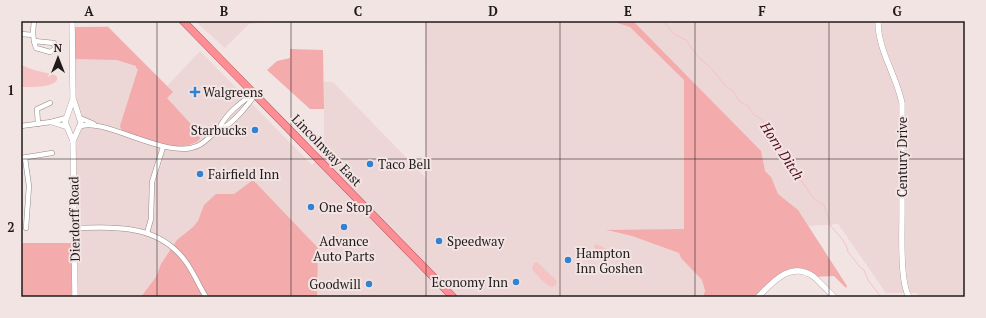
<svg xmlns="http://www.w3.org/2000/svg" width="986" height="318" viewBox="0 0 986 318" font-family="'PT Serif',serif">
<rect width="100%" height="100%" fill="#f3e4e4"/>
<g fill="#edd6d6">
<path d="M195,21H259V23L249,24L225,48Z"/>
<path d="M425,21H965V297H920L917,293H886L838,224L808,226L608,231L632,236L679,253L681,258L702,280L705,292L703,297H77L75,143L78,128L73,99L74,27L108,26L167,86L200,51L312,165L324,152V82H333L426,178Z"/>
</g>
<g fill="#f3abac">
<path d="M601,21H633L761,151L765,171L771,177L778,194L798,210L847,286L846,288L834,276L813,277L804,272L784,274L758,297H703L705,291L702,280L681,258L679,253L632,236L606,230L684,229V80L630,27L615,22Z"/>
<path d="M74,27H108L173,92L167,98L200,134C201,139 199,141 194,143C173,153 143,138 122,131L120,126L138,69L136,68V66L117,60L75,59Z"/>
<path d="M290,49L323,50L324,109H310L267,70L277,61L290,58Z"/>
<path d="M253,180L318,248L317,297H209L206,293L201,295L202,297H141L156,277L161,264L177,240L193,227L198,221L204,205L216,194H234Z"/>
<rect x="21" y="243" width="51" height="54"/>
</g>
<g fill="#f5c3c3">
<path d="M21,65L34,70L55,75L57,77V80C52,88 31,87 21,87Z"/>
<path d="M596,244L607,249L609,253L606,257C601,257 596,251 594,247Z"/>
<path d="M537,262L557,281L556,285L552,287C544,284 538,276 532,269L534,263Z"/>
</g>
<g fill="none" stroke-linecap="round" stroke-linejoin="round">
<path stroke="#f5c3c3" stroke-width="1" d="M663,21L674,34L686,40L698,57L710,67L725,85L734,92L740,102L747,105L754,115L762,119L770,134L813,198L824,205L831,226L842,239L846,245L848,252L860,267L864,270L868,280L881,297"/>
<defs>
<g id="minor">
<path d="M21,34L33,35"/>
<path d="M34,41L54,43L55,49L50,52L36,48C32,39 33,30 34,21"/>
<path d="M80,118L94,124"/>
<path d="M51,122L66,118"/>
<path d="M38,124L37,109L50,103"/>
<path d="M21,126L51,122L67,127"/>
<path d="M79,127C100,116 159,155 191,148C205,145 208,136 219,130C220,128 222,128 224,127C233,123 250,103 255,94"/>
<path d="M219,129C224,116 242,100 255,94"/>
<path d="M21,158L52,153"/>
<path d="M25,158L29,186L26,228"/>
<path d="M74,228C116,227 159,224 186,262C194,273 199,286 206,297"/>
<path d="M147,233L151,219L152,182L163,147"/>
</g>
<g id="tertiary">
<path d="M72,21L73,99L65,122L73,141L75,297"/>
<path d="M878,21C878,51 896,74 902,103C902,140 902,178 902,215C902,235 900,282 909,297"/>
<path d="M73,141L81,123L74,101"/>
<path d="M758,297C773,282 791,260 814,277C821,283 828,291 834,297"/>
</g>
<path id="trunk" d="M183,21L453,297"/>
</defs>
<use href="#minor" stroke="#968888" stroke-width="5.5"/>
<use href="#tertiary" stroke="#968888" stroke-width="6"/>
<use href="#trunk" stroke="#b05359" stroke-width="8"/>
<use href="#minor" stroke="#fff" stroke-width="4.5"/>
<use href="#tertiary" stroke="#fff" stroke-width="5.5"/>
<use href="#trunk" stroke="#fe8e96" stroke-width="7"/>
</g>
<path fill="none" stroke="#201b1b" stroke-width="1" stroke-opacity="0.55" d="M157,21V297M291,21V297M426,21V297M560,21V297M695,21V297M829,21V297M21,159H965"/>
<g fill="#3182d2" stroke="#f3e4e4" stroke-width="1.5">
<path d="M193 86h4v4h4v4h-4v4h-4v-4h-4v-4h4z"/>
<circle cx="255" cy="130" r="4"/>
<circle cx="370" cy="164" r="4"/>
<circle cx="200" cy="174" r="4"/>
<circle cx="311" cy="207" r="4"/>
<circle cx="344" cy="227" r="4"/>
<circle cx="439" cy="241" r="4"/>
<circle cx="568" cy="260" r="4"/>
<circle cx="516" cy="282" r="4"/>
<circle cx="369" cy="284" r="4"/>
</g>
<g text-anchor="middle" stroke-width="4" stroke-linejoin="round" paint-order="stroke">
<g font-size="13" fill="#201b1b" stroke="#f3e4e4" text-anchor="start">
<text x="203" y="97">Walgreens</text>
<text x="247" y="135" text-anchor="end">Starbucks</text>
<text x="378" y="169">Taco Bell</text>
<text x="208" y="179">Fairfield Inn</text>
<text x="319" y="212">One Stop</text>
<text x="344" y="246" text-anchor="middle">Advance<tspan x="344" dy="15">Auto Parts</tspan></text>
<text x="447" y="246">Speedway</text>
<text x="576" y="258">Hampton<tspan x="576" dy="15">Inn Goshen</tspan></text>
<text x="508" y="287" text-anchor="end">Economy Inn</text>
<text x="361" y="289" text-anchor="end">Goodwill</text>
</g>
<g font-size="13" fill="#201b1b" stroke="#f3e4e4">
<text transform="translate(327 150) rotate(46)" y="5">Lincolnway East</text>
<text transform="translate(902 157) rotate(-90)" y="5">Century Drive</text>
<text transform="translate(74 219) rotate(-91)" y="5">Dierdorff Road</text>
</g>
<g font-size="14" font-style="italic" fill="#500815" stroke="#f3e4e4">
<text transform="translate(782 151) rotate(57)" y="5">Horn Ditch</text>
</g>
</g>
<rect width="986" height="318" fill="none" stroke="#f3e4e4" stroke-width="44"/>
<g transform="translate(58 58)" stroke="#f3e4e4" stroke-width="3" paint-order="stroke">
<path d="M0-3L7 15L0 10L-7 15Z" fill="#201b1b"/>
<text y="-6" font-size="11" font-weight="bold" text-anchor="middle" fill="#201b1b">N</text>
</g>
<rect x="22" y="22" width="942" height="274" fill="none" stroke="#201b1b" stroke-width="1.5"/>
<g font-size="13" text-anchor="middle" font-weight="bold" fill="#201b1b">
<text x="89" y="16">A</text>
<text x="224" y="16">B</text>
<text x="358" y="16">C</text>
<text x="493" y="16">D</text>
<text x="628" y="16">E</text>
<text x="762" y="16">F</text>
<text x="897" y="16">G</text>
<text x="11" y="95">1</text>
<text x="11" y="232">2</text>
</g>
</svg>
